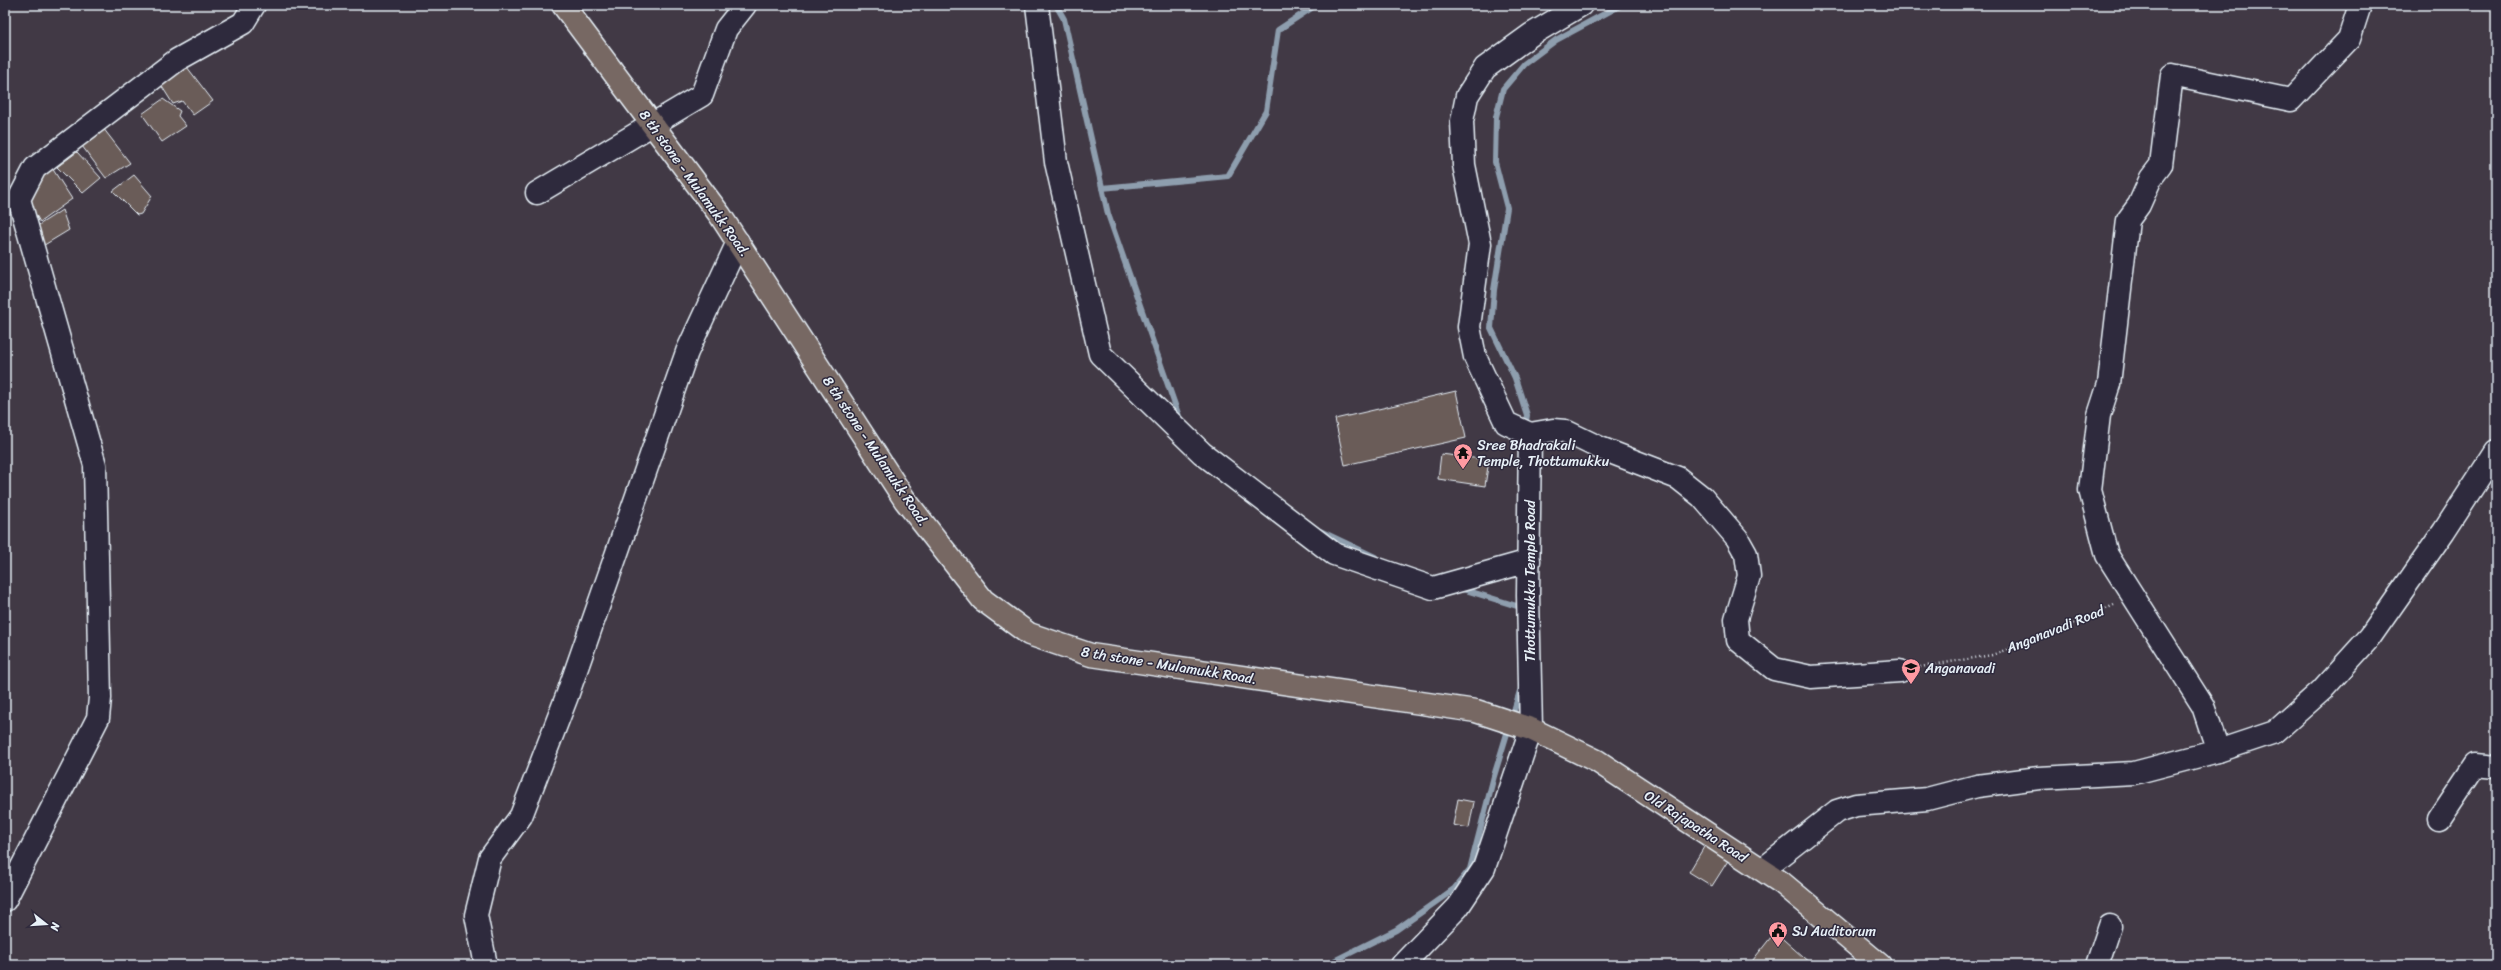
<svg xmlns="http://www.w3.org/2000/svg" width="2501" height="970" viewBox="0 0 2501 970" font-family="Sriracha,sans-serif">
<rect width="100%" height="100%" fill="#413945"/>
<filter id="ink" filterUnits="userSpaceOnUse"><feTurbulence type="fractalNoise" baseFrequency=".025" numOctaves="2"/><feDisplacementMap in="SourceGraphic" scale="8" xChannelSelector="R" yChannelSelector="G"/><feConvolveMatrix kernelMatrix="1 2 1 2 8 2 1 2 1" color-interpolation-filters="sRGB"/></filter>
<g filter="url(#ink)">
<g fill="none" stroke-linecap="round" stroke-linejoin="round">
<g stroke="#8e9eae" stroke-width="6">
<path d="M1056,5L1064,19L1108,214L1181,422"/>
<path d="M1102,188L1228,176L1266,111L1278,30L1316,5"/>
<path d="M1525,428L1527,415L1515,378L1491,328L1494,290L1507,208L1495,162L1496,117L1503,89L1524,64L1556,40L1621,5"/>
<path d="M1320,531L1375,557"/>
<path d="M1459,588L1520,607"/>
<path d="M1326,965L1396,930L1454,889L1470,869L1494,776L1520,691"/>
</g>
</g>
<g fill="#6a5b58" stroke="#e8f1f8">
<path d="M187,67L213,101L193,115L182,101L173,104L161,85Z"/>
<path d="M163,99L180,111L178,116L186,126L162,142L142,114Z"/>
<path d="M103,128L130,163L106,178L82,146Z"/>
<path d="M77,152L101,178L83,193L57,167Z"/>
<path d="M52,168L72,199L40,222L23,193Z"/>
<path d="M134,175L152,196L141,214L137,215L113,191Z"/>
<path d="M62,210L69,230L41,247L31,230Z"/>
<path d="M1456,391L1466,438L1345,465L1335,419Z"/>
<path d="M1441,454L1489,460L1485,486L1438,479Z"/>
<path d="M1458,799L1474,802L1469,828L1453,825Z"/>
<path d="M1707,842L1731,856L1712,886L1689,872Z"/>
<path d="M1775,932L1812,965H1749Z"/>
</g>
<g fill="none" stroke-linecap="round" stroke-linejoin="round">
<defs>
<g id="minor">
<path d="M1037,5L1056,162L1100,354L1202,453L1334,554L1433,588L1529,561"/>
<path d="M537,193L702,95L726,29L745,5"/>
<path d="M1530,434L1553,430L1565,431L1600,448L1678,478L1702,497L1737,538L1746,554L1749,576L1736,619L1738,640L1774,669L1811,677L1900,671"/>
<path d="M1530,434L1506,423L1475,357L1469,327L1480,244L1464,165L1462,121L1467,96L1485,68L1532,34L1581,5"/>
<path d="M2218,751L2275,732L2322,690L2370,637L2444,531L2496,451"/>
<path d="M2439,819L2475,765L2496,767"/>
<path d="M1763,869L1837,811L1856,805L1927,799L1977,786L2039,778L2134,773L2218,751L2203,706L2107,555L2090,490L2099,415L2109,384L2128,220L2139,205L2151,178L2161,165L2172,75L2291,100L2349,39L2360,5"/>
<path d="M5,900L98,718L100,698L95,465L19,199L35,168L177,60L243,23L254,5"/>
<path d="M486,965L476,915L490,858L521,816L567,696L687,352L738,242"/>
<path d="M1402,965L1458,907L1484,868L1531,729L1528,595L1530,434"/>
<path d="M2097,965L2110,926"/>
</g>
<path id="major" d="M563,5L720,215L905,500L983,600L1029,634L1091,655L1476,711L1531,729L1597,761L1782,883L1880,965"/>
</defs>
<use href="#minor" stroke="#e8f1f8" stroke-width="25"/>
<use href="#major" stroke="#e8f1f8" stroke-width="25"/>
<path stroke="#e8f1f8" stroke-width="2.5" stroke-dasharray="1 3" stroke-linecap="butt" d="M1920,667L1992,655L2081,621L2114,605"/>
<use href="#minor" stroke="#2f2a3d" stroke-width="22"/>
<use href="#major" stroke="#776864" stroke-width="22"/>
</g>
</g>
<defs>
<symbol id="temple-pin" viewBox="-11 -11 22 30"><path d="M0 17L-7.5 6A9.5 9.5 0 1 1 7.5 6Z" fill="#ff9aa2" stroke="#2f2a3d"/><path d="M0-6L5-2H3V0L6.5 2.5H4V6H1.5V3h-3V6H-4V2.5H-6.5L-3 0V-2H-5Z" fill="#111"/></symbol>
<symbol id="school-pin" viewBox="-11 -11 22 30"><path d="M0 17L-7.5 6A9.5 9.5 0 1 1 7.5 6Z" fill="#ff9aa2" stroke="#2f2a3d"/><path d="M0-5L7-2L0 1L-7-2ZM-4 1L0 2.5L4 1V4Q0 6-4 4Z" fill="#111"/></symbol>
<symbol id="civic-pin" viewBox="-11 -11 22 30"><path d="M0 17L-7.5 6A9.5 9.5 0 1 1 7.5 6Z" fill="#ff9aa2" stroke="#2f2a3d"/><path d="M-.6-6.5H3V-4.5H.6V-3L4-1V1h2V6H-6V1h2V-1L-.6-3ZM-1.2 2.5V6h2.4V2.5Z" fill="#111"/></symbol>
</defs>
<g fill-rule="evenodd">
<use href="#temple-pin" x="1452" y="442" width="22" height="30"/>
<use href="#school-pin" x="1900" y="657" width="22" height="30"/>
<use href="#civic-pin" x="1767" y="920" width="22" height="30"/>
</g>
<g text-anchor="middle" stroke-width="3" stroke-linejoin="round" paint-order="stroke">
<g font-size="14" fill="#e8f1f8" stroke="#2f2a3d">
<text transform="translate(695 183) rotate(54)" y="5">8 th stone - Mulamukk Road.</text>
<text transform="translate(876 451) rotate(56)" y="5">8 th stone - Mulamukk Road.</text>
<text transform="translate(1530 581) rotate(-90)" y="5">Thottumukku Temple Road</text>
<text transform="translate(2055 629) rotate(-22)" y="5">Anganavadi Road</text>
<text transform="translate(1169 665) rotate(9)" y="5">8 th stone - Mulamukk Road.</text>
<text transform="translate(1696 826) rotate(33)" y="5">Old Rajapatha Road</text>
</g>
<g font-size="14" fill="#e8f1f8" stroke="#2f2a3d" text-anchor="start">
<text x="1477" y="450">Sree Bhadrakali<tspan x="1477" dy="16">Temple, Thottumukku</tspan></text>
<text x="1925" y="673">Anganavadi</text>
<text x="1792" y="936">SJ Auditorum</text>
</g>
</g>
<rect width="2501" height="970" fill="none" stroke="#2f2a3d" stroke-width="20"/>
<rect x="10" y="10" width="2481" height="950" fill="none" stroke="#e8f1f8" stroke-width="1.5" filter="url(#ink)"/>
<g transform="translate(46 924) rotate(107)" stroke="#2f2a3d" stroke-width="3" paint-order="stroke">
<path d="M0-3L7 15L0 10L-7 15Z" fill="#e8f1f8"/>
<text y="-6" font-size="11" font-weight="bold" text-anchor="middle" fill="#e8f1f8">N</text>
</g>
</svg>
